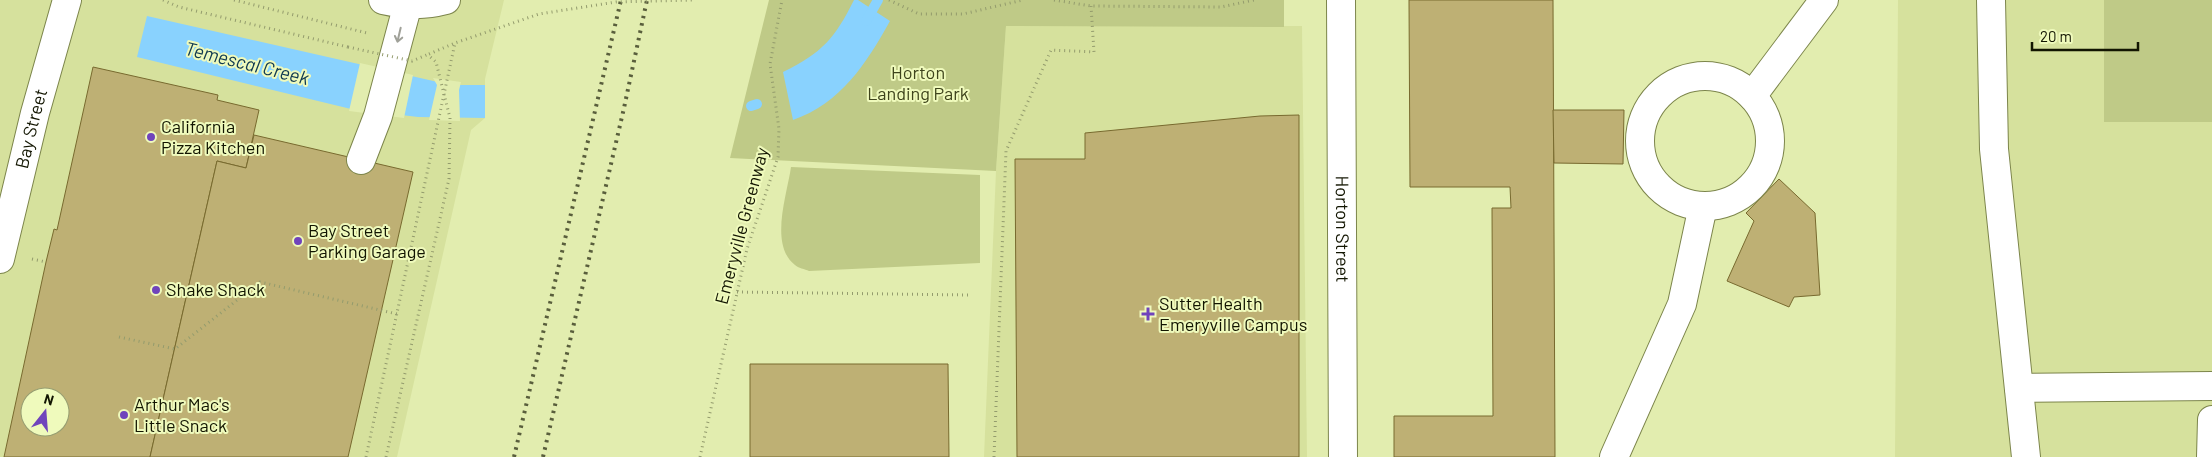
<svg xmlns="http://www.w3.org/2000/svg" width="2212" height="457" viewBox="0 0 2212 457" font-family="Barlow,sans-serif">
<rect width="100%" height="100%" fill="#e2edaf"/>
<g fill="#d6e19d" fill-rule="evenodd">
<path d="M0,0H504L485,79V118L471,130L397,457H0ZM30,397H60V427H30Z"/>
<path d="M1898,0H2104V122H2212V457H1895Z"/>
<path d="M1006,26H1302L1307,457H984L996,171Z"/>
</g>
<g fill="#bfca87">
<path d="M769,0H1284V27L1006,26L996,171L730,158Z"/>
<rect x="2104" y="0" width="108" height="122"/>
<path d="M791,167L980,175V263L809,271C805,269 798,268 795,265C769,245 787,195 791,167Z"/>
</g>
<g fill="#89d2fe">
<path d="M854,0H858L890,21C866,64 841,103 793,120L783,72C822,53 835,38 854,0Z"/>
<path d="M147,16L451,85H485V118L418,117L351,109L137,57Z"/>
</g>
<g fill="#e2edaf">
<path d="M360,63L413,75L404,118L349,111Z"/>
<path d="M433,78L461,82L459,90L460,121L429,120L437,85Z"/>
</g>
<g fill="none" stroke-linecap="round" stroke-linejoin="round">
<g stroke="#89d2fe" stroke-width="10">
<path d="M866,21L878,0"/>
<path d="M751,106L757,104"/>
</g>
</g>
<g fill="#beb074" stroke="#786a2f" fill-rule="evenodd">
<path d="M1409,0H1553L1555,457H1394V416H1493L1492,208H1511L1510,187H1410Z"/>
<path d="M93,67L218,95L217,100L259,110L246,168L217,161L150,457H4L46,262L54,229L57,230ZM30,397H60V427H30Z"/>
<path d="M1553,110H1624L1623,164L1554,163Z"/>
<path d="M1299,115V457H1017L1015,159H1085V133L1260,116Z"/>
<path d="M254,135L413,172L348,457H150L217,161L246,168Z"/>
<path d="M1779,179L1815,213L1820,295L1794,297L1789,307L1727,281L1754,221L1746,213Z"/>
<path d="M750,364H948L949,457H750Z"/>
</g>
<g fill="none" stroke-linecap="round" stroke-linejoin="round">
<defs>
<g id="minor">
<path d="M383,0C406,5 423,6 446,0"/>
<path id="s1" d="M1341,0L1343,457"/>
<path d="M1991,0L1994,149L2026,457"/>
<circle cx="1705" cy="141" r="65"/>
<path d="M1752,96L1824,0"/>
<path d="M361,160L378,116L409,0"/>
<path id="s2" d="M0,259L35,113L67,0"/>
<path d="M2019,388L2212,386"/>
<path d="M1614,457L1682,304L1703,206"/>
<path d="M2211,457L2212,420"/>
</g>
</defs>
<use href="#minor" stroke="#7c854b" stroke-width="30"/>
<g stroke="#939b6d" stroke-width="3" stroke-dasharray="1 4" stroke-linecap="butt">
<path d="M163,0L179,7L348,47"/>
<path d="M234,0L367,33"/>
<path d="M889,0L919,14H963L1023,0"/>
<path d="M1054,0L1091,6L1221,7L1254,0"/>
<path d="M429,54L455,43"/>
<path d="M32,259L46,262"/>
<path d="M737,292L969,295"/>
<path d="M119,337L175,349L260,282L397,314"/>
<path d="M386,457L449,179L450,118L436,62L428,55"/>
<path d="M700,457L747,249L778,157L779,129L770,64L782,0"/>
<path d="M994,457L1006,151L1051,50L1094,52L1091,6"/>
</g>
<use href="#minor" stroke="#fff" stroke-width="28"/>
<g stroke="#595e3c" stroke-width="4" stroke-dasharray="2.5 5" stroke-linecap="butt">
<path d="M514,457L621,0"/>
<path d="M543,457L624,108L647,0"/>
</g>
<g stroke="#939b6d" stroke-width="3" stroke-dasharray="1 4" stroke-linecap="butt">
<path d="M348,47L412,61L429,54"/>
<path d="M366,457L455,43L539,14L616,2L693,0"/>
</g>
</g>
<defs><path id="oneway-shaft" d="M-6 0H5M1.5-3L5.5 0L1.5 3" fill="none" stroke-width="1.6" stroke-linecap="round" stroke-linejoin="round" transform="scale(1.25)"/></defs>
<use stroke="#a0a199" href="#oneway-shaft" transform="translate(399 35) rotate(103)"/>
<g fill="#7044bc" stroke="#effabc" stroke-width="2">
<circle cx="151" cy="137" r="5"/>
<circle cx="298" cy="241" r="5"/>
<circle cx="156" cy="290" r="5"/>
<path d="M1145.5 306.5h5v5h5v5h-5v5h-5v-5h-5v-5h5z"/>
<circle cx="124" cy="415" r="5"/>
</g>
<g text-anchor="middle" stroke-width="4" stroke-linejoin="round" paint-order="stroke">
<g font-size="18" fill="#3e441c" stroke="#effabc">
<text x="918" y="79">Horton<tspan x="918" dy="21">Landing Park</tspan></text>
</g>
<g font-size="18" fill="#121501" stroke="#effabc" text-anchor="start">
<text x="161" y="133">California<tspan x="161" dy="21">Pizza Kitchen</tspan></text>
<text x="308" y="237">Bay Street<tspan x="308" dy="21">Parking Garage</tspan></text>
<text x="166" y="296">Shake Shack</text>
<text x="1159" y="310">Sutter Health<tspan x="1159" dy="21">Emeryville Campus</tspan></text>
<text x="134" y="411">Arthur Mac's<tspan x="134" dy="21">Little Snack</tspan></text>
</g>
<g font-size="18" fill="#121501" stroke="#effabc">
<text dy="6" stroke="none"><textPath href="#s2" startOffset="134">Bay Street</textPath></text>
<text transform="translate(742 226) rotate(-75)" y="6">Emeryville Greenway</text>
<text dy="6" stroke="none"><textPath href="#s1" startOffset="229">Horton Street</textPath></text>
</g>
<g font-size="19" font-style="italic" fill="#0f3950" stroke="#effabc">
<text transform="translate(247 63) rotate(14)" y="7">Temescal Creek</text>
</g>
</g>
<g transform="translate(45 412) rotate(17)"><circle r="24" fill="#effabc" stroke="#979e71"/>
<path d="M0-4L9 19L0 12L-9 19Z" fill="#7044bc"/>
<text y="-8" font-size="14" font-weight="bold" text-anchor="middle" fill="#121501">N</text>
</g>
<path d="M2032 42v8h106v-8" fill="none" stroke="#121501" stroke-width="2.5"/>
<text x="2040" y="42" font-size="15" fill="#121501" stroke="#effabc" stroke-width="4" paint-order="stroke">20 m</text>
</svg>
